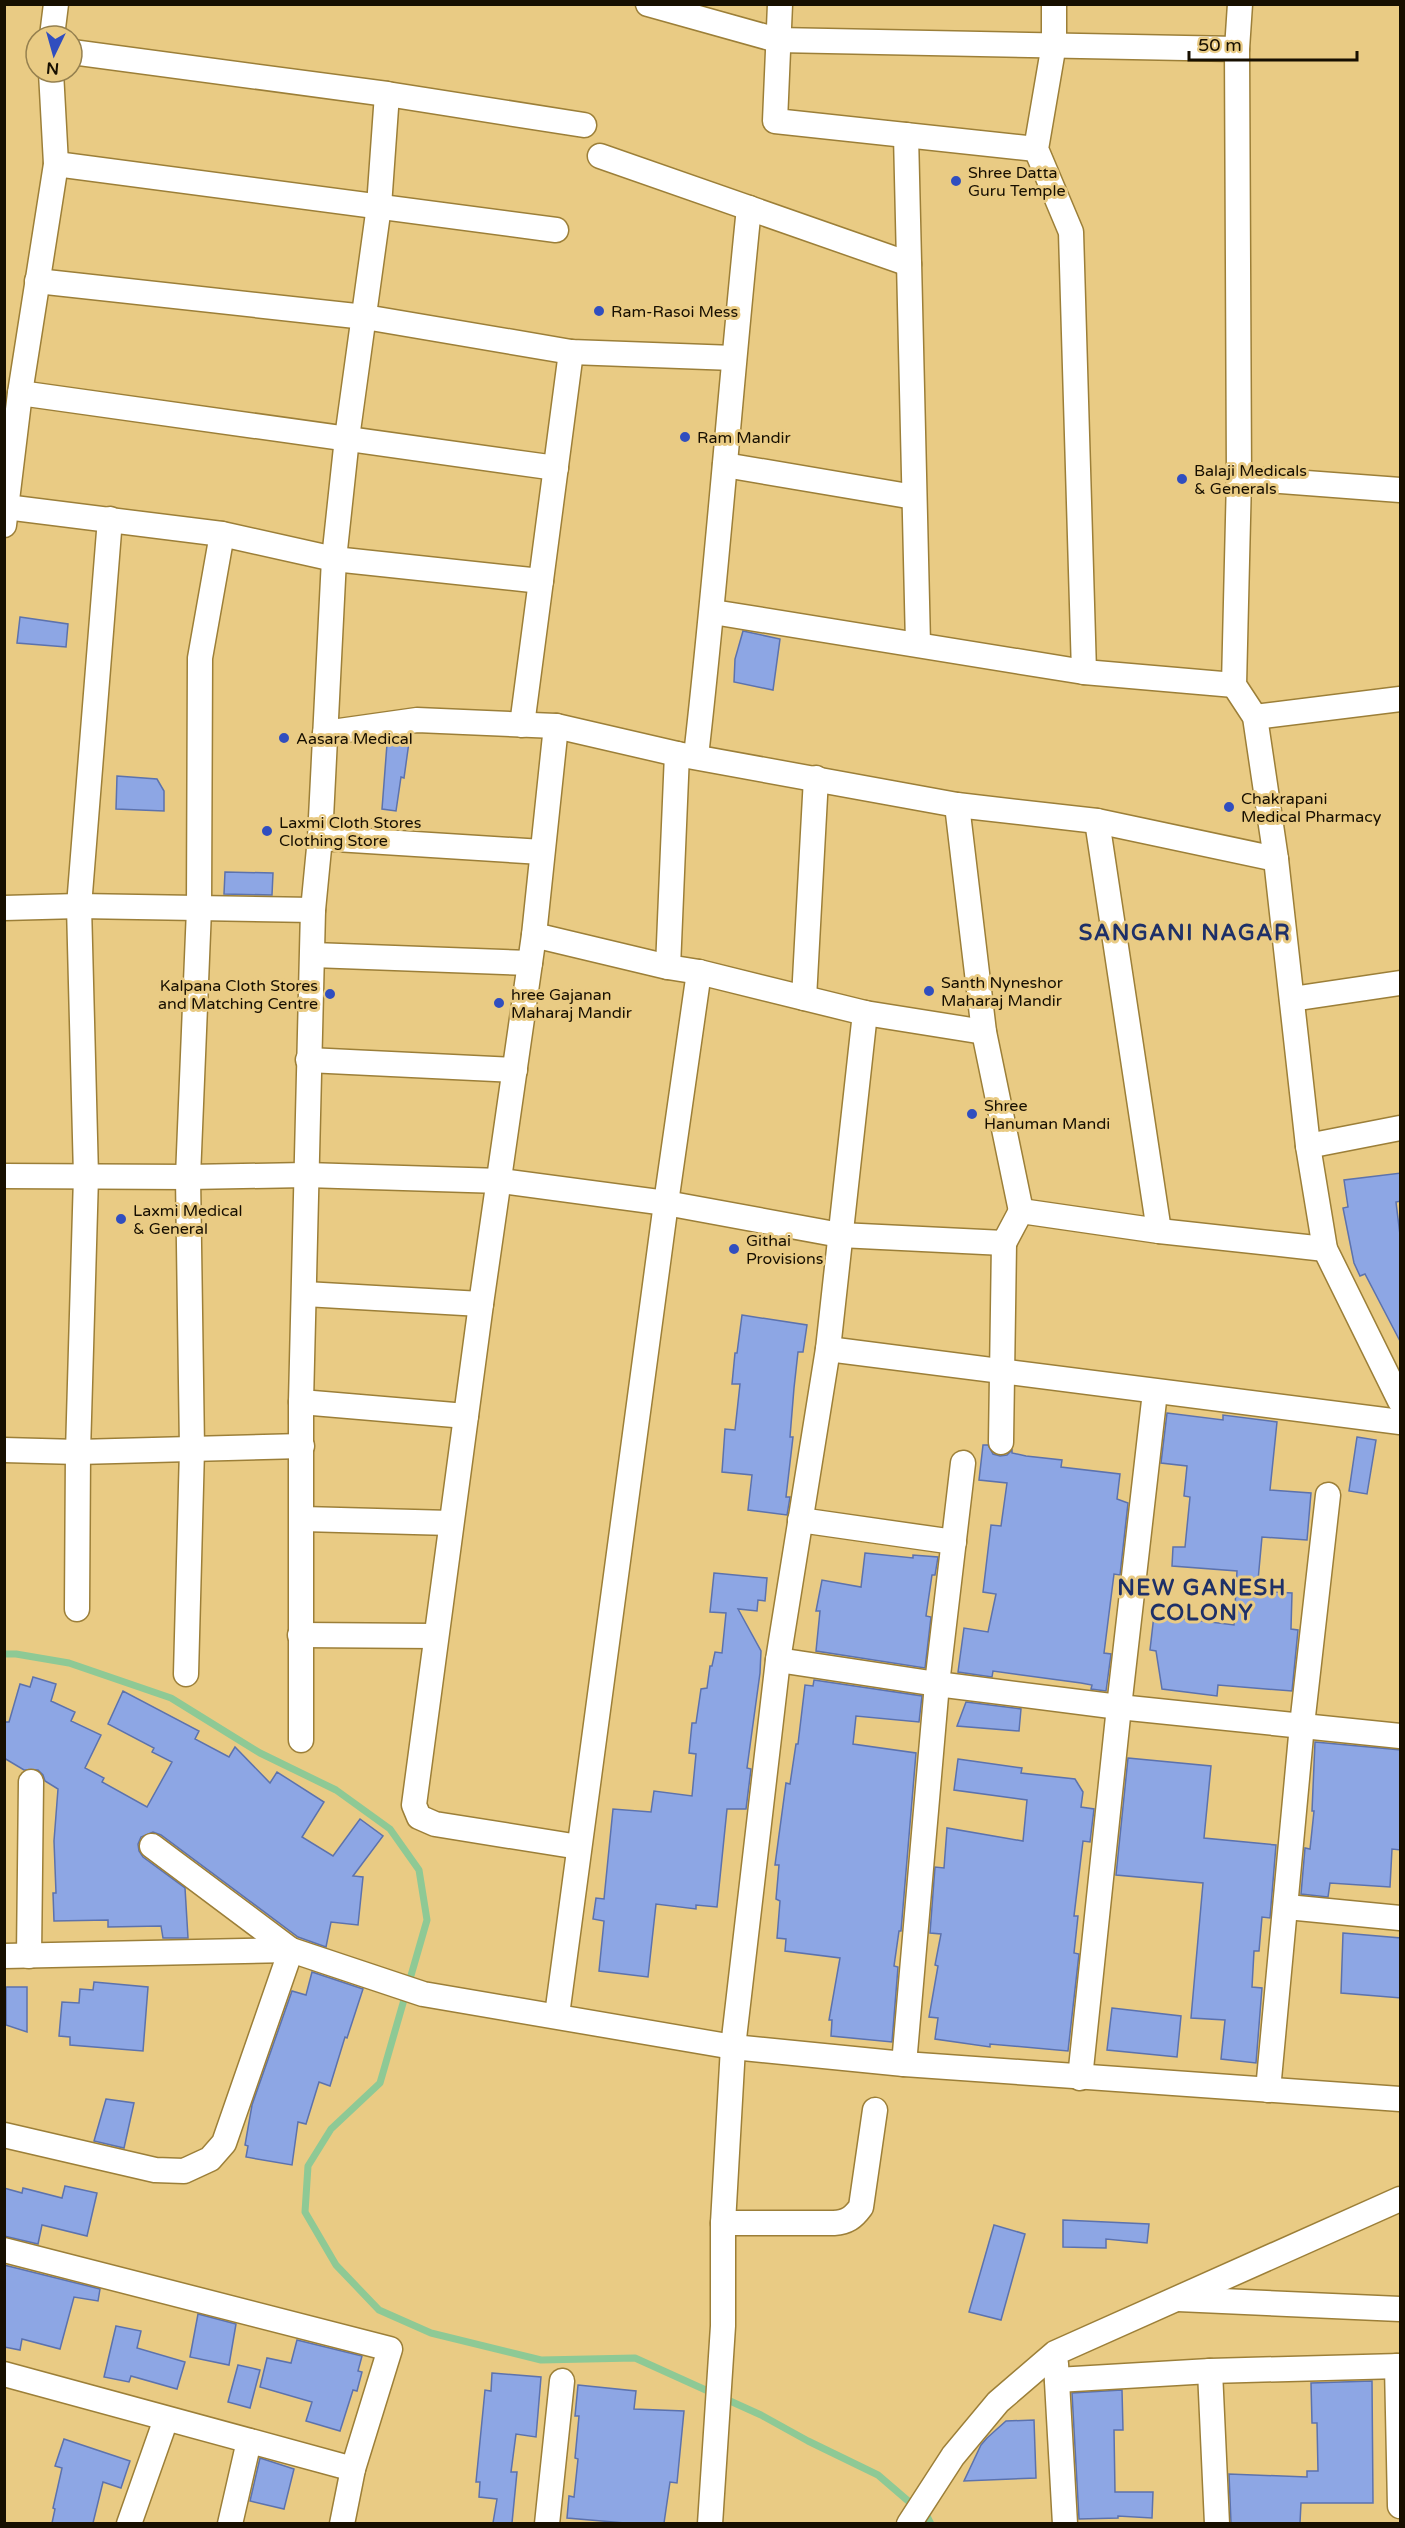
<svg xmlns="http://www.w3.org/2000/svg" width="1405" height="2528" viewBox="0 0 1405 2528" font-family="'Varela Round',sans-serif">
<rect width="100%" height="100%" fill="#e9cb84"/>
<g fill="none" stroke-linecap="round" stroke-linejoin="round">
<path stroke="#8ec995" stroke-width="7" d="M4,1654H16L69,1663L171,1698L260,1753L336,1790L390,1829L419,1870L427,1920L380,2083L331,2129L308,2166L305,2212L336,2265L379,2310L431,2333L541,2360L635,2358L761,2415L808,2441L878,2475L928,2518L931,2524"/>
</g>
<g fill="#8da6e4" stroke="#5c72ad" stroke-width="1.5">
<path d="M20,617L68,624L66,647L17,643Z"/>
<path d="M743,631L780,639L773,690L734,682L735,659Z"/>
<path d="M410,735L404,778L401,777L396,811L382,809L387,744L401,737Z"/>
<path d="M117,776L157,779L164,791V811L116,809Z"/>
<path d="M225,872L273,873L272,895L224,894Z"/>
<path d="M1401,1173V1201L1396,1202L1401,1243V1343L1365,1274L1360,1276L1354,1263L1343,1208L1348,1207L1344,1180Z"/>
<path d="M742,1315L807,1325L803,1352H798L794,1388L790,1437H793L786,1497H790L787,1515L748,1510L752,1475L722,1472L725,1429L735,1430L740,1384H732L735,1353H737Z"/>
<path d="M1167,1413L1223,1420V1415L1277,1422L1270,1490L1311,1493L1307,1540L1262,1537L1257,1591L1292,1593L1291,1629L1298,1630L1292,1691L1218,1685L1217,1696L1162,1689L1156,1651L1150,1650L1154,1615L1234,1625L1237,1571L1172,1566L1173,1547H1185L1190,1497L1184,1496L1187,1466L1161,1463Z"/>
<path d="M1357,1437L1376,1440L1367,1494L1349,1491Z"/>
<path d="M983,1445H988L993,1454L1000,1456L1007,1455L1012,1450V1453L1026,1456L1062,1460L1061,1467L1120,1474L1117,1499L1128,1503L1120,1575L1114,1574L1104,1653L1111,1654L1106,1691L1091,1689L1092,1685L1081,1683L993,1671L992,1677L958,1672L964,1628L988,1632L996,1594L983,1592L991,1525L1001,1526L1007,1483L979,1480Z"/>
<path d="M865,1553L913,1558V1555L938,1557L935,1575H932L926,1616L931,1617L925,1668L816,1651L820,1611H816L822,1580L861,1587Z"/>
<path d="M714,1573L767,1578L765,1601L758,1600L757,1611L738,1609L761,1651L760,1673L747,1768L751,1769L746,1809H727L717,1907L696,1905V1909L656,1904L648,1977L599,1971L604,1921L593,1919L596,1898L604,1899L613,1809L651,1812L654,1791L692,1796L696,1754L689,1753L692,1723H696L701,1689L707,1688L710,1666H712L715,1652L722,1653L726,1613L710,1612Z"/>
<path d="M33,1677L56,1684L51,1701L75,1712L71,1721L101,1735L85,1768L104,1778L102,1782L147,1807L172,1762L152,1752L154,1748L108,1724L123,1691L199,1731L195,1739L229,1757L235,1747L270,1783L277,1772L324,1802L302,1837L333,1856L360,1819L383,1836L353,1876L363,1877L358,1925L331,1922L326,1947L298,1937L161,1835L153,1832L141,1837L138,1844L139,1851L143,1857L185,1888L188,1938H163L161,1926L108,1927V1920L54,1921L53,1893H56L54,1841L58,1789L45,1781L43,1775L38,1770H24L4,1758V1722H9L20,1684L30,1687Z"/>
<path d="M814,1680L922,1696L919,1722L856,1716L853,1744L916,1753L901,1931H899L894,1966L898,1967L892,2042L831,2036L832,2020H829L840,1958L785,1951L786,1939L777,1938L780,1901L776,1899L779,1865H775L786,1783L790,1784L796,1744H798L805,1685L813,1686Z"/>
<path d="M966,1702L1021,1709L1019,1731L957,1726Z"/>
<path d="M1315,1742L1401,1750V1850L1392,1849L1390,1887L1330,1883L1328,1897L1301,1894L1305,1848L1310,1849L1314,1811H1312Z"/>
<path d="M1128,1758L1211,1766L1204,1838L1276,1845L1270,1918L1262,1917L1259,1951H1254L1252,1987L1262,1988L1256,2063L1221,2059L1225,2020L1191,2018L1203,1883L1116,1875Z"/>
<path d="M958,1759L1022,1768L1021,1773L1075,1779L1083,1792L1081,1807L1094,1809L1090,1842L1083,1841L1074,1916H1078L1074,1953L1079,1954L1068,2051L990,2044V2047L935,2039L938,2018L929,2017L938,1966L935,1965L941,1934L930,1933L935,1867L944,1868L947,1828L1023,1841L1027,1800L954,1790Z"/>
<path d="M1343,1933L1401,1938V1998L1341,1993Z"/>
<path d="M312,1972L363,1989L347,2038L345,2037L330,2086L319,2082L306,2124L298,2122L292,2165L246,2157L248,2146L245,2145L252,2105L292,1991L306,1995Z"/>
<path d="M94,1982L148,1987L143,2051L70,2045V2037L59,2036L62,2002L79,2003L80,1989L93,1990Z"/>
<path d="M6,1987H27V2032L6,2025Z"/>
<path d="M1112,2008L1181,2016L1177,2057L1107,2050Z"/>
<path d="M106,2099L134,2103L124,2148L94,2141Z"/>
<path d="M65,2186L97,2193L87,2236L42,2225L38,2244L4,2236V2188L22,2193L23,2188L62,2198Z"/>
<path d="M1063,2220L1149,2224L1147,2243L1106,2239V2248L1063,2247Z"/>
<path d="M994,2225L1025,2234L1001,2320L969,2312Z"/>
<path d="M4,2265L100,2289L98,2301L74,2297L60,2349L22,2339L20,2350L4,2347Z"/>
<path d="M198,2314L236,2324L229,2365L190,2357Z"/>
<path d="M116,2326L141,2331L137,2348L185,2362L177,2389L131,2376L129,2382L104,2377Z"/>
<path d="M297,2340L362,2356L358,2371L362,2372L357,2391L353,2390L340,2431L306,2421L312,2402L260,2387L267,2358L291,2363Z"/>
<path d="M238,2365L260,2370L250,2408L228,2402Z"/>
<path d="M492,2373L541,2377L536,2437L516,2434L511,2472H517L512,2523H493L497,2499L479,2497L480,2482H476L485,2390L491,2391Z"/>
<path d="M1372,2381L1373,2503H1301L1300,2523H1231L1229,2474L1307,2477V2471H1318L1317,2423H1312L1311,2383Z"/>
<path d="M578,2385L636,2391L634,2409L684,2411L677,2483L670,2482L664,2523H625L567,2518L569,2496L574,2497L578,2459L575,2458L579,2416H575Z"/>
<path d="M1122,2390L1123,2430H1114L1115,2492H1153L1152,2518L1118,2516V2518L1079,2519L1072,2393Z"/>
<path d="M1034,2420L1036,2478L964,2481L981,2445L987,2438L1006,2421Z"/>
<path d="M64,2439L130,2461L121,2488L103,2482L93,2523H52L55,2509L53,2508L62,2468L55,2466Z"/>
<path d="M260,2458L294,2469L284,2509L250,2501Z"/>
</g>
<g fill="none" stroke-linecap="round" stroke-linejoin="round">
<defs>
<g id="street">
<path d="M648,4L777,40L1237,49"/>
<path d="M780,4L775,121L1036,149"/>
<path d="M1054,4V44L1036,149L1071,232L1084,672"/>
<path d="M1240,4L1237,49L1239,478L1234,685L1255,717L1276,859L1308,1146L1325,1249L1400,1401"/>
<path d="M52,36L56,4"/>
<path d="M72,52L387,94L584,125"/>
<path d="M906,135L918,644"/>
<path d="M600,156L909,264"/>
<path d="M56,164L556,230"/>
<path d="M37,281L365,317L571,352L734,358"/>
<path d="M20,393L556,468"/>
<path d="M725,465L914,497"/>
<path d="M1239,478L1400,490"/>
<path d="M6,507L222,534L334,559L541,581"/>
<path d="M4,525L20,393L56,164L51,72"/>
<path d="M713,612L1084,672L1234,685"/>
<path d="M1255,717L1400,699"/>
<path d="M522,725L571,352"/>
<path d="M556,726L534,935L481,1304L414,1805L419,1817L435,1824L579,1847"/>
<path d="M325,733L417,720L556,726L677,754L957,805L1097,821L1276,859"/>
<path d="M696,756C717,574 730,391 749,208"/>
<path d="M957,805L984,1032L1021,1211"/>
<path d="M1097,821L1159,1231"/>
<path d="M320,838L542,852"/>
<path d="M4,908L79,906L313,910"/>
<path d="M534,935L668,967L699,972L865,1013L984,1032"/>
<path d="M313,955L530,963"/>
<path d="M668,967L677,754"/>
<path d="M804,998L816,778"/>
<path d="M1292,999L1400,983"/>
<path d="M308,1060L515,1070"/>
<path d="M1308,1146L1400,1128"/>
<path d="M4,1176L188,1177L306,1175L501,1181L666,1203L840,1235L1004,1243L1021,1211L1159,1231L1325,1249"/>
<path d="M305,1294L481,1304"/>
<path d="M828,1349L1400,1422"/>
<path d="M301,1402L466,1416"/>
<path d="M1001,1442L1004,1243"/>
<path d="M4,1450L78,1452L302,1446"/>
<path d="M303,1519L451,1523"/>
<path d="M800,1520L954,1542"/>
<path d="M77,1609L78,1452L86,1176L79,906L110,519"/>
<path d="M300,1635L435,1636"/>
<path d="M778,1660L937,1684L1119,1707L1400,1736"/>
<path d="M186,1674L192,1449L188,1177L199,909L200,658L222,534"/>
<path d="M301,1740V1402L313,910L320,838L334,559L347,438L379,206L387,94"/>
<path d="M1287,1907L1400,1918"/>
<path d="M4,1956L291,1950L423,1994L733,2047L904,2064L1400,2099"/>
<path d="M29,1956L31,1782"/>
<path d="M557,2015L666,1203L699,972"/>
<path d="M904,2064L937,1684L963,1463"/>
<path d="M1080,2078L1119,1707L1155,1392"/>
<path d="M1268,2090L1302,1725L1328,1495"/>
<path d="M4,2135L155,2170L184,2171L210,2159L224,2143L291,1950L152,1846"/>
<path d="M723,2223H834C847,2222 853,2218 861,2207L875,2110"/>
<path d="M4,2250L390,2349L353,2469L342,2524"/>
<path d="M1178,2299L1400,2309"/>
<path d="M1056,2364L1065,2524"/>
<path d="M1397,2366L1400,2506"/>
<path d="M1210,2371L1217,2524"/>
<path d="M4,2374L353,2469"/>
<path d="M1057,2380L1210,2371L1400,2366"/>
<path d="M129,2524L166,2419"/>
<path d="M230,2524L249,2441"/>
<path d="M547,2524L562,2381"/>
<path d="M710,2524L723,2326V2223L733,2047L778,1660L828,1349L865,1013"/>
<path d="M909,2524L953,2456L998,2402L1055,2353L1400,2199"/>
</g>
</defs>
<use href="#street" stroke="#9c7f38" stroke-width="27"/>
<use href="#street" stroke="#fff" stroke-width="24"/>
</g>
<g fill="#304ebf" stroke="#e9cb84" stroke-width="2">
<circle cx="956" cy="181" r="6"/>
<circle cx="599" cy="311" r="6"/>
<circle cx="685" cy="437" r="6"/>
<circle cx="1182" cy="479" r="6"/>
<circle cx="284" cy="738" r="6"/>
<circle cx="1229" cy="807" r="6"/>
<circle cx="267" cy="831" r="6"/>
<circle cx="929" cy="991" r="6"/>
<circle cx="330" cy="994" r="6"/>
<circle cx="499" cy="1003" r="6"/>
<circle cx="972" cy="1114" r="6"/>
<circle cx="121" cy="1219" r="6"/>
<circle cx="734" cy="1249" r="6"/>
</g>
<g text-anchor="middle" stroke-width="6" stroke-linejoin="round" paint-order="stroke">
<g font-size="16" fill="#170f00" stroke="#e9cb84" text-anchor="start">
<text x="968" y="178">Shree Datta<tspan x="968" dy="18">Guru Temple</tspan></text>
<text x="611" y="317">Ram-Rasoi Mess</text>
<text x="697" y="443">Ram Mandir</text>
<text x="1194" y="476">Balaji Medicals<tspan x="1194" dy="18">&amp; Generals</tspan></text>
<text x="296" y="744">Aasara Medical</text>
<text x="1241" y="804">Chakrapani<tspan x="1241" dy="18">Medical Pharmacy</tspan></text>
<text x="279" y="828">Laxmi Cloth Stores<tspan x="279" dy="18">Clothing Store</tspan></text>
<text x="941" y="988">Santh Nyneshor<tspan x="941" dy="18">Maharaj Mandir</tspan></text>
<text x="318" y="991" text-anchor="end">Kalpana Cloth Stores<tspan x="318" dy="18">and Matching Centre</tspan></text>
<text x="511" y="1000">hree Gajanan<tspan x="511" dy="18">Maharaj Mandir</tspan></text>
<text x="984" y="1111">Shree<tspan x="984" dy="18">Hanuman Mandi</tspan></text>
<text x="133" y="1216">Laxmi Medical<tspan x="133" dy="18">&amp; General</tspan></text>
<text x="746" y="1246">Githai<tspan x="746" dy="18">Provisions</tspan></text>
</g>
<g font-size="22" font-weight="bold" letter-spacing="1.5" fill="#1e3068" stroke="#e9cb84">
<text x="1185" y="940">SANGANI NAGAR</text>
<text x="1202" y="1595">NEW GANESH<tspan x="1202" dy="25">COLONY</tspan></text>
</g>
</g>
<rect width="1405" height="2528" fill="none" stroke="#170f00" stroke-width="12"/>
<g transform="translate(54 54) rotate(185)"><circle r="28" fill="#e9cb84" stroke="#95804f" stroke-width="1.5"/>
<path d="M0-4.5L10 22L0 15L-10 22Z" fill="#304ebf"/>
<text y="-9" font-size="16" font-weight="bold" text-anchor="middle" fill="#170f00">N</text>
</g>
<path d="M1189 51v9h168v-9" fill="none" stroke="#170f00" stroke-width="3"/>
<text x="1198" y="51" font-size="18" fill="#170f00" stroke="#e9cb84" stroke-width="4.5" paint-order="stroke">50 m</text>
</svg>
